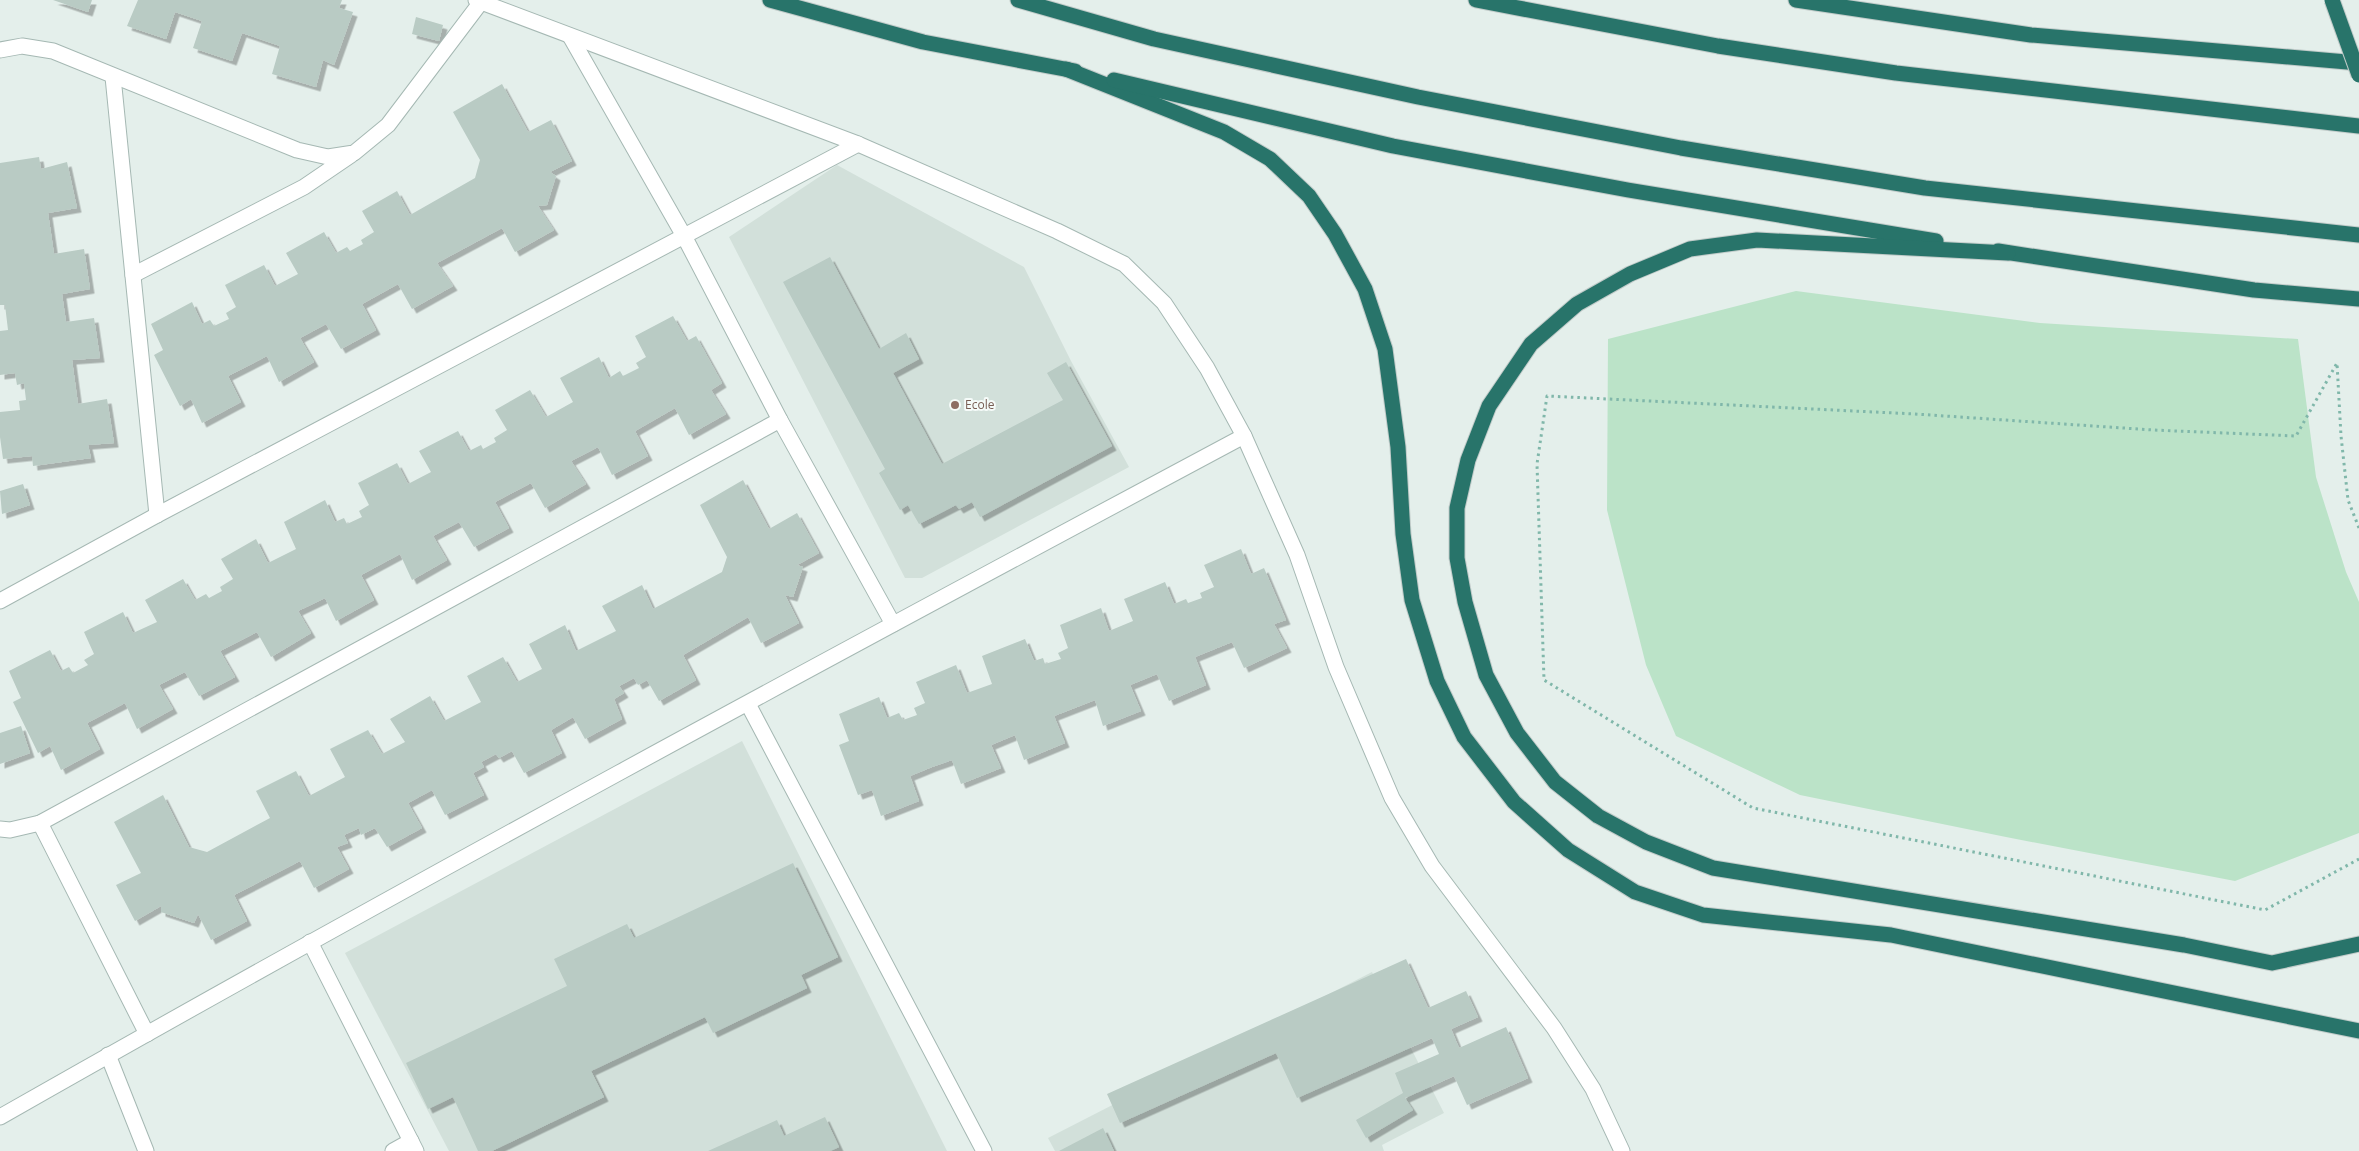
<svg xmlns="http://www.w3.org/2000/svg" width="2359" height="1151" viewBox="0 0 2359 1151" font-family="'Open Sans',sans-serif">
<defs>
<filter id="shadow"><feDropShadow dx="4.5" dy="4.5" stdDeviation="0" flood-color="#0004"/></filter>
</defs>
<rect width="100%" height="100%" fill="#e4efeb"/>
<g fill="#d2e0da">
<path d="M837,165L1024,267L1071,361L1129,467L922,578H905L729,237Z"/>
<path d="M742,741L947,1151H449L345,953Z"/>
<path d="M1372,972L1444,1113L1382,1145L1384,1151H1055L1048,1138Z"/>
</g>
<path fill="#bbe3c8" d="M1796,291L2040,323L2298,339L2316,477L2346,572L2359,602V833L2235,881L2006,837L1800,795L1676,736L1646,665L1607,510L1608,339Z"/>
<g fill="#b9cbc4" filter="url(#shadow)">
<path d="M53,0H92L88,12Z"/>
<path d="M138,0H342L339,8L353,12L334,65L323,60L316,87L272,74L280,46L242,33L232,61L193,48L202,21L175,12L166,39L127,26Z"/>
<path d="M416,17L443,25L439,41L412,34Z"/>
<path d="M502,84L528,132L551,120L572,161L550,172L556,176L547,205L538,206L554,230L515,252L502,228L437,263L453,286L412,309L398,284L362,304L376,330L341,349L326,324L300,338L314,362L279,382L267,356L228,376L241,402L202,423L191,399L180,406L154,355L163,350L151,324L192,302L202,324L210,320L214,326L229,319L226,313L236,307L225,285L264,265L275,286L298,274L286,253L324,232L336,253L347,247L350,251L363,244L361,240L374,232L362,211L397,191L410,215L475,178L480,160L453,112Z"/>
<path d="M39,157L41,169L67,162L77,208L48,213L54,254L84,249L90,289L62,294L66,322L94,318L100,358L72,360L78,404L107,399L114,443L88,445L91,458L33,466L32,456L3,459L0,437V412L20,410L19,401L26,400L24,383L17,385L15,373L0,375V331L8,330L5,305H0V163Z"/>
<path d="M830,257L879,349L906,333L919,359L893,373L942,464L1063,400L1047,373L1066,362L1112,446L980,517L972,502L959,509L956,505L919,524L908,505L900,510L879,473L885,469L783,282Z"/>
<path d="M673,316L687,341L696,336L722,383L711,390L726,414L689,435L675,408L635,431L648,456L612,475L598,447L571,461L586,484L545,508L531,483L495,502L509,528L474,547L459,522L433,536L447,560L412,580L400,554L361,575L374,600L336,621L325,598L298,611L311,633L271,657L257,632L220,651L235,677L199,696L185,672L159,685L173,709L137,729L125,703L87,723L100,749L61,770L50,746L38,753L13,702L21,698L9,671L50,650L61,671L69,667L73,673L88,665L84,660L94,654L84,632L123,612L133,633L157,622L145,600L183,579L195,600L206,594L209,598L222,591L220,587L233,579L221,559L256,539L268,563L296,549L284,522L325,500L335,522L344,518L347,524L362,517L359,511L369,505L358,483L397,463L408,484L431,472L419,451L458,431L469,451L481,445L483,449L496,442L494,438L507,430L495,410L530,390L546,417L573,402L560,378L599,357L609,378L620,371L623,376L639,368L636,363L646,357L635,336Z"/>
<path d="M743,480L769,529L797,513L819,553L797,565L803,567L793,597L785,595L799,623L761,643L748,617L683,655L696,680L659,701L647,680L638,685L634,678L619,686L624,693L614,699L622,719L585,739L573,717L551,730L562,753L524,773L512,751L499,758L496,754L481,762L484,767L473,773L484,795L445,815L432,790L408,803L422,828L387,847L375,828L361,835L359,828L344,835L348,843L337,847L349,869L314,888L300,861L234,895L247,921L211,940L198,914L194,923L161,912V906L135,921L116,885L141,873L114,822L163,795L189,847L207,852L270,818L256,791L296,771L309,796L345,777L330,749L368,730L382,754L405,742L390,719L430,696L444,721L481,702L467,676L503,657L517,682L542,669L529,644L565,625L576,651L616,631L602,606L642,585L653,609L722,572L727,557L700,505Z"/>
<path d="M23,484L30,505L2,514L0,491Z"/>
<path d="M1241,549L1251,574L1264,568L1286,620L1274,624L1287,648L1244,668L1232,642L1195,657L1206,685L1169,701L1157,674L1130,685L1141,711L1103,726L1095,700L1054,716L1065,743L1024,760L1015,735L991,745L1001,768L961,784L952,760L932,767L910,776L919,801L881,816L872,790L858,795L839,745L849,741L839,714L879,697L887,718L899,713L903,720L917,715L914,708L925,703L916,682L956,665L967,693L992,684L982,656L1025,639L1034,661L1043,658L1045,664L1061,659L1058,653L1068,648L1060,625L1101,608L1109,631L1133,621L1124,599L1165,582L1174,604L1186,599L1188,603L1202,598L1200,593L1214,587L1204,565Z"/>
<path d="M21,726L30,753L0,764V733Z"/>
<path d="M793,863L838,957L801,975L807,988L713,1033L705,1017L591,1071L604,1097L492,1151H478L453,1097L428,1109L406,1063L567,986L554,959L627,924L634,938Z"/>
<path d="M1406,959L1428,1008L1466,991L1478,1017L1451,1029L1459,1048L1506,1027L1528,1078L1467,1105L1454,1076L1405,1098L1413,1110L1366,1138L1356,1120L1403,1093L1395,1073L1439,1054L1432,1038L1297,1098L1276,1053L1120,1123L1107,1094Z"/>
<path d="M825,1117L839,1147L830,1151H708L777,1120L784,1136Z"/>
<path d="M1103,1128L1114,1151H1059Z"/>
</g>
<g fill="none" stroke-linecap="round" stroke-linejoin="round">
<defs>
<g id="lane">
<path d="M0,50L22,46L53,51L297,150L328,157L354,153L388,125L481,2"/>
<path d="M113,77L157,515"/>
<path d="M133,275L304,187L351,155"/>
<path d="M0,829L10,830L40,823L780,420"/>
</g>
<g id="street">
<path d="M476,0L858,144L1057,231L1124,264L1164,303L1207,368L1244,436L1297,555L1336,667L1392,798L1432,866L1554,1028L1593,1089L1622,1151"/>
<path d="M570,36L684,236L780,420L893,624"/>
<path d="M0,601L157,515L858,144"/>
<path d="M748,704L984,1151"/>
<path d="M40,823L147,1034"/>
<path d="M310,942L416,1151"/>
<path d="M108,1055L146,1151"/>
<path d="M0,1117C411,883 827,659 1244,436"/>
<path d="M393,1151L411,1141"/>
</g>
<g id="highway">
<path d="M770,0L923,42L1075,71"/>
<path d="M1018,0L1154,39L1418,97L1681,148L1925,188L2359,235"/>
<path d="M1476,0L1718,46L1896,73L2359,126"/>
<path d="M1796,0L2031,35L2359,63"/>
<path d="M1066,69L1224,132L1270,159L1309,196L1335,234L1365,289L1385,349L1398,447L1403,534L1412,600L1437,681L1464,737L1514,802L1568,850L1635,892L1703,915L1891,935L2359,1031"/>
<path d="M1114,80L1393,146L1628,190L1936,241"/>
<path d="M1998,251L2254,290L2359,299"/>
<path d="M2008,253L1757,240L1690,249L1630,274L1577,304L1531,344L1489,406L1468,460L1457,508V558L1465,602L1486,675L1517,733L1555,782L1598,816L1646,842L1713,868L2184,945L2272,963L2359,944"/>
</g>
</defs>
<use href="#lane" stroke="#a5b8b3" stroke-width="17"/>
<use href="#street" stroke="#a5b8b3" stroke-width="17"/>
<use href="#highway" stroke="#c1cbc9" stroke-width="17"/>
<path stroke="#80b7aa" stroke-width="3" stroke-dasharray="2.5 4" stroke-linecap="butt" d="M2359,528L2348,500L2341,436L2337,363L2296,436L2153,430L1915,414L1547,396L1537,464L1544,680L1753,808L2265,910L2359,859"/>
<use href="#lane" stroke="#fff" stroke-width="15"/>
<use href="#street" stroke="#fff" stroke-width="15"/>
<use href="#highway" stroke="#28746a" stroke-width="15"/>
<defs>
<path id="highway-bridge" d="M2332,0L2359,75"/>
</defs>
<use href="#highway-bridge" stroke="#c1cbc9" stroke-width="17" stroke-linecap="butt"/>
<use href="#highway-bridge" stroke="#28746a" stroke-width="15"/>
</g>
<circle fill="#8d6e63" stroke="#f5fbf9" stroke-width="2" cx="955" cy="405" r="5"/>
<g text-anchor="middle" stroke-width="4" stroke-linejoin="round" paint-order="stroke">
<g font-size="12" fill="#785e54" stroke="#f5fbf9" text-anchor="start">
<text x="965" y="409">Ecole</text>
</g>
</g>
</svg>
